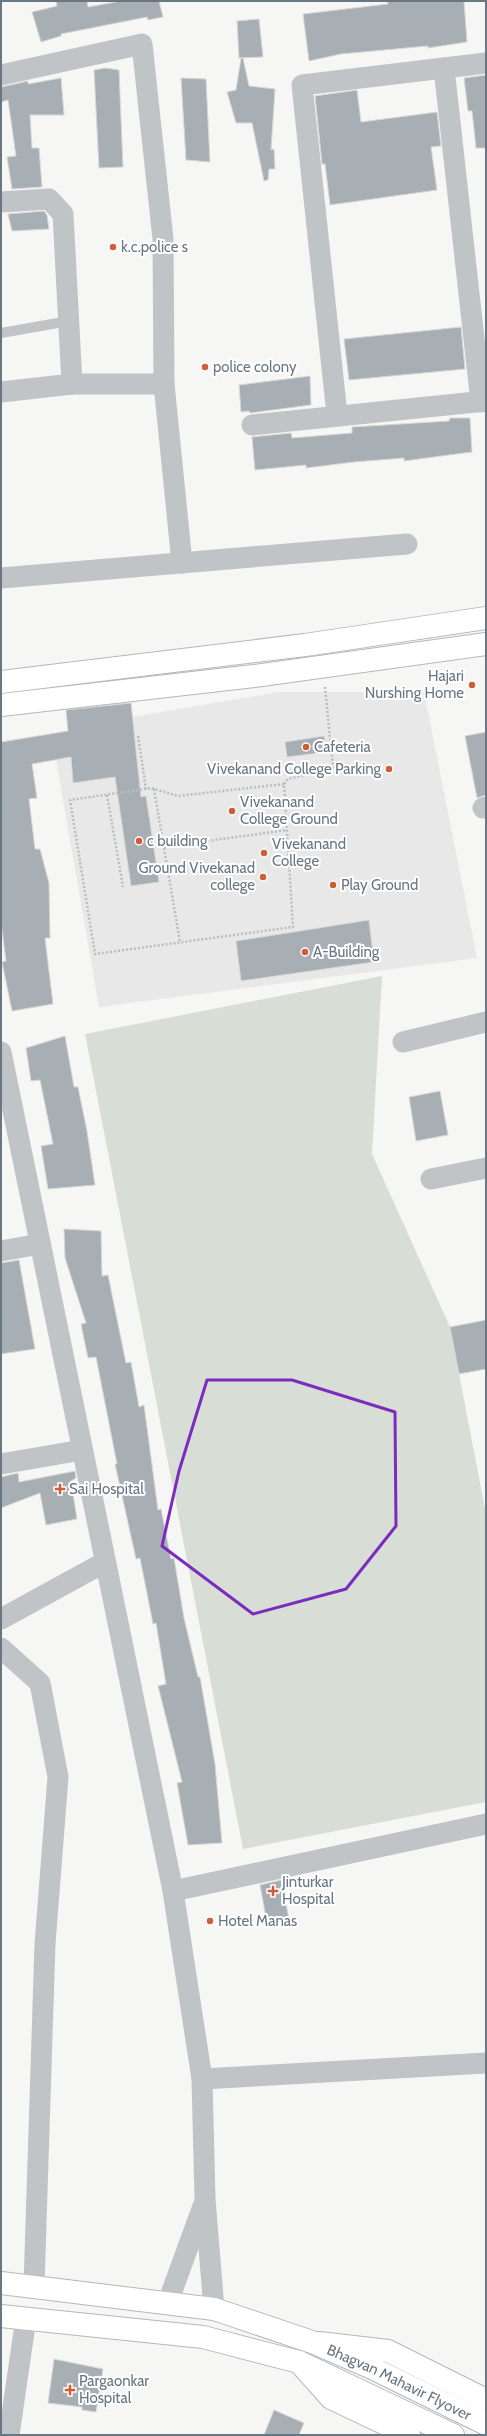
<svg xmlns="http://www.w3.org/2000/svg" width="487" height="2436" viewBox="0 0 487 2436" font-family="Cabin,sans-serif">
<rect width="100%" height="100%" fill="#f6f7f4"/>
<path fill="#e7e8e7" d="M278,692H424L477,958L99,1007L54,748L98,723Z"/>
<path fill="#d8ddd5" d="M382,976L372,1154L450,1327L486,1514V1802L243,1849L85,1034Z"/>
<g fill="#a8afb4" stroke="#d8d8d6">
<path d="M56,1H87L88,7L121,1H159L163,17L148,20L147,17L61,34V36L41,42L32,12L57,6Z"/>
<path d="M387,1H464L467,42L428,48V46L341,54L309,61L303,14L388,4Z"/>
<path d="M259,19L263,57L239,58L237,21Z"/>
<path d="M241,58H243L249,86L275,89L271,150L274,149L275,169H269L268,180L264,181L252,123H236L227,92L236,90Z"/>
<path d="M106,68L119,70L123,167L99,168L94,70Z"/>
<path d="M486,75V148H476L472,111H468L464,78Z"/>
<path d="M61,78L64,115H30L32,148H39L42,187L12,189L7,157L16,156L8,100L1,102V87L28,81V84Z"/>
<path d="M181,78L206,79L210,162L186,160Z"/>
<path d="M357,90L361,122L437,112L441,146L431,147L437,190L330,205L325,164H322L315,96Z"/>
<path d="M44,211L47,215L49,229L12,231L8,214Z"/>
<path d="M461,327L465,369L349,380L344,339Z"/>
<path d="M310,376L311,405L250,413L249,411L241,412L239,385Z"/>
<path d="M450,418H470L472,452L404,461V458L354,462L306,468V465L255,470L252,437L291,433L292,438L352,433V427L449,421Z"/>
<path d="M131,703L141,797L146,796L159,882L131,886L115,777L73,783L71,757L32,764L37,798L29,799L35,849H40L49,883L50,938H45L53,1004L12,1011L2,962L6,961L1,922V742L68,731L66,710Z"/>
<path d="M486,732V795L477,798L465,736Z"/>
<path d="M324,736L327,752L287,757L285,742Z"/>
<path d="M369,920L374,962L241,981L236,941Z"/>
<path d="M65,1036L74,1087H78L87,1131L95,1185L48,1189L41,1146L53,1144L40,1080L31,1081L26,1048Z"/>
<path d="M440,1091L448,1135L416,1141L409,1097Z"/>
<path d="M64,1229L101,1231L102,1276L108,1275L126,1363L131,1362L139,1407L144,1405L158,1510L161,1509L171,1559L174,1558L184,1618L198,1677H200L215,1764L222,1843L188,1845L177,1783L182,1782L158,1686L166,1684L156,1623L153,1624L140,1558L136,1559L115,1464H117L96,1357L88,1358L81,1324L86,1323L65,1258Z"/>
<path d="M19,1260L35,1349L1,1354V1263Z"/>
<path d="M486,1320V1369L459,1374L450,1327Z"/>
<path d="M75,1471L76,1478L71,1481L77,1519L46,1525L40,1493L1,1508V1477L18,1473L19,1482Z"/>
<path d="M281,1880L289,1919L267,1923L260,1885Z"/>
<path d="M54,2359L103,2369L96,2412L82,2410V2407L48,2403Z"/>
<path d="M274,2410L304,2423L299,2435H264Z"/>
</g>
<g fill="none" stroke-linecap="round" stroke-linejoin="round">
<defs>
<g id="secondary">
<path d="M1,682L305,645L486,618"/>
<path d="M1,705L254,676L486,644"/>
<path d="M319,2343L388,2351L486,2400"/>
<path d="M299,2362L331,2398L409,2435"/>
</g>
<g id="primary">
<path id="s1" d="M1,2283L214,2309L312,2342L372,2368L486,2424"/>
<path d="M1,2316L203,2337L299,2362L453,2435"/>
</g>
</defs>
<use href="#secondary" stroke="#b3b8bb" stroke-width="24"/>
<use href="#primary" stroke="#b4b8bb" stroke-width="24"/>
<g stroke="#babdbf" stroke-width="2.5" stroke-dasharray="2 2" stroke-linecap="butt">
<path d="M138,736L146,789"/>
<path d="M284,784L178,796L151,788L70,800L95,954L293,927L284,784L288,779L333,768L325,687"/>
<path d="M154,789L180,942"/>
<path d="M107,795L123,887"/>
<path d="M164,847L287,830"/>
</g>
<path stroke="#c0c4c7" stroke-width="10" d="M1,333L69,321"/>
<g stroke="#c0c4c7" stroke-width="21">
<path d="M444,68L481,402"/>
<path d="M1,75L142,44L163,239L164,384L182,563"/>
<path d="M1,202L49,199L63,214L72,384L1,392"/>
<path d="M72,384H164"/>
<path d="M337,415L302,85L486,63"/>
<path d="M252,425L486,401"/>
<path d="M1,578L407,544"/>
<path d="M483,808L486,807"/>
<path d="M403,1042L486,1022"/>
<path d="M1,1052L173,1891L202,2079L205,2199L214,2309"/>
<path d="M431,1179L486,1168"/>
<path d="M1,1251L40,1244"/>
<path d="M1,1464L82,1450"/>
<path d="M1,1619L105,1562"/>
<path d="M1,1648L40,1683L58,1777L45,1944L34,2286"/>
<path d="M173,1891L486,1824"/>
<path d="M202,2079L486,2063"/>
<path d="M168,2302L203,2206"/>
<path d="M9,2435L26,2318"/>
</g>
<use href="#secondary" stroke="#fff" stroke-width="22"/>
<use href="#primary" stroke="#fff" stroke-width="22"/>
</g>
<path fill="none" stroke="#7b2cbf" stroke-width="3" stroke-linejoin="round" d="M207,1380H292L395,1412L396,1526L346,1589L253,1614L162,1546L179,1471Z"/>
<g fill="#d05d3a" stroke="#fff" stroke-width="1.5">
<circle cx="113" cy="247" r="4"/>
<circle cx="205" cy="367" r="4"/>
<circle cx="472" cy="685" r="4"/>
<circle cx="306" cy="747" r="4"/>
<circle cx="389" cy="769" r="4"/>
<circle cx="232" cy="811" r="4"/>
<circle cx="139" cy="841" r="4"/>
<circle cx="264" cy="853" r="4"/>
<circle cx="263" cy="877" r="4"/>
<circle cx="333" cy="885" r="4"/>
<circle cx="305" cy="952" r="4"/>
<path d="M58 1483h4v4h4v4h-4v4h-4v-4h-4v-4h4z"/>
<path d="M271 1885h4v4h4v4h-4v4h-4v-4h-4v-4h4z"/>
<circle cx="210" cy="1921" r="4"/>
<path d="M68 2384h4v4h4v4h-4v4h-4v-4h-4v-4h4z"/>
</g>
<g text-anchor="middle" stroke-width="4" stroke-linejoin="round" paint-order="stroke">
<g font-size="15" fill="#697782" stroke="#fff" text-anchor="start">
<text x="121" y="252">k.c.police s</text>
<text x="213" y="372">police colony</text>
<text x="464" y="681" text-anchor="end">Hajari<tspan x="464" dy="17">Nurshing Home</tspan></text>
<text x="314" y="752">Cafeteria</text>
<text x="381" y="774" text-anchor="end">Vivekanand College Parking</text>
<text x="240" y="807">Vivekanand<tspan x="240" dy="17">College Ground</tspan></text>
<text x="147" y="846">c building</text>
<text x="272" y="849">Vivekanand<tspan x="272" dy="17">College</tspan></text>
<text x="255" y="873" text-anchor="end">Ground Vivekanad<tspan x="255" dy="17">college</tspan></text>
<text x="341" y="890">Play Ground</text>
<text x="313" y="957">A-Building</text>
<text x="69" y="1494">Sai Hospital</text>
<text x="282" y="1887">Jinturkar<tspan x="282" dy="17">Hospital</tspan></text>
<text x="218" y="1926">Hotel Manas</text>
<text x="79" y="2386">Pargaonkar<tspan x="79" dy="17">Hospital</tspan></text>
</g>
<g font-size="15" fill="#697782" stroke="#fff">
<text dy="5" stroke="none"><textPath href="#s1" startOffset="414">Bhagvan Mahavir Flyover</textPath></text>
</g>
</g>
<rect width="487" height="2436" fill="none" stroke="#697782" stroke-width="4"/>
</svg>
